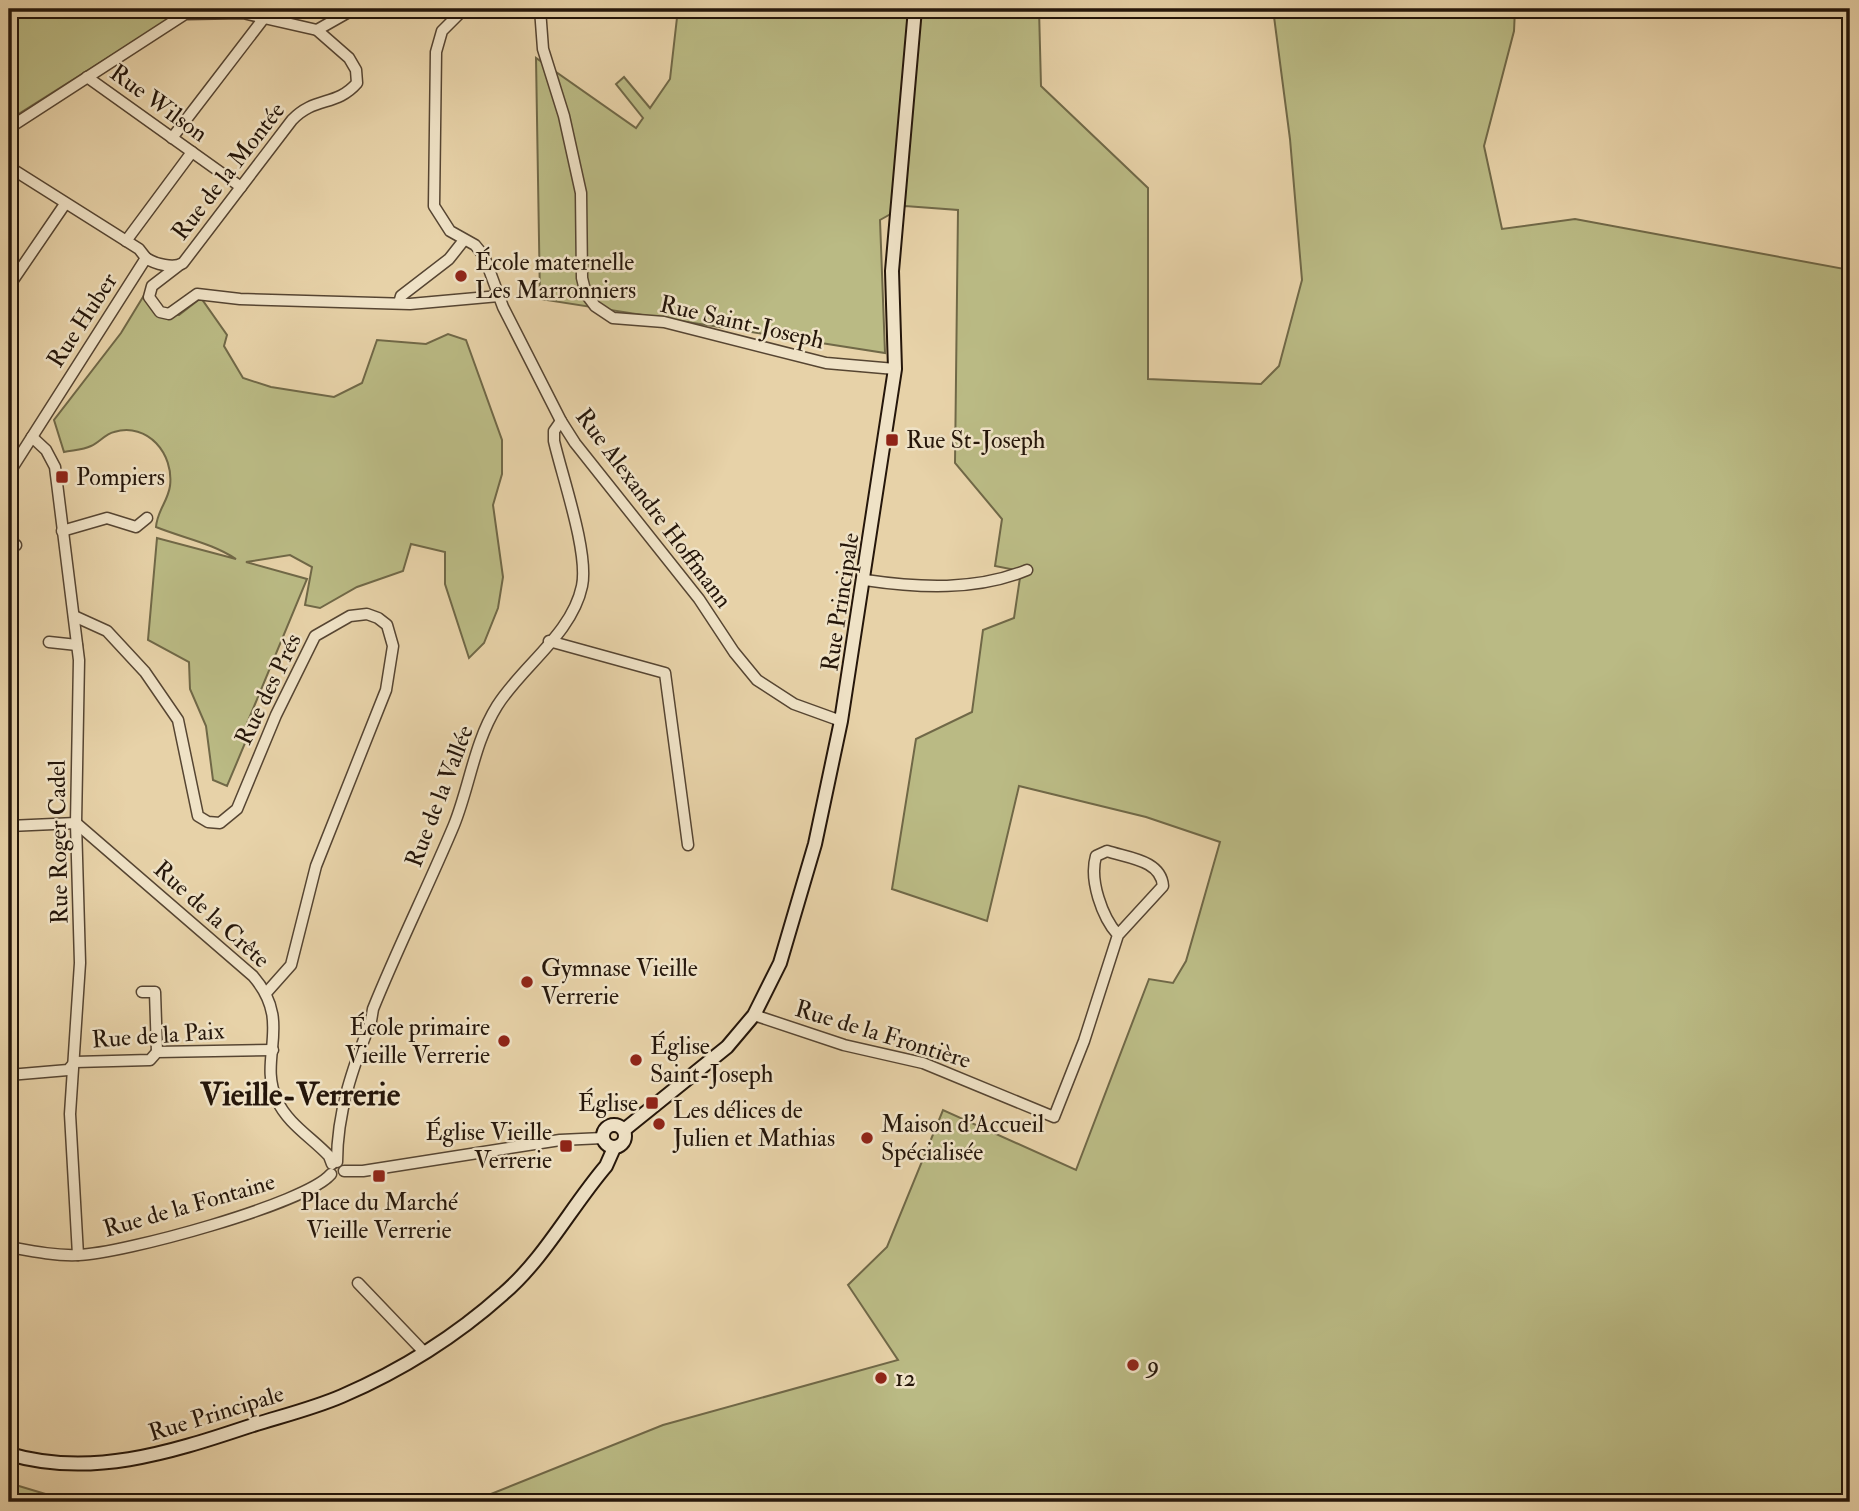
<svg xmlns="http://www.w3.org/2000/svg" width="1859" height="1511" viewBox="0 0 1859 1511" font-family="'IM FELL Double Pica',serif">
<rect width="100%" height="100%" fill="#e7d2a8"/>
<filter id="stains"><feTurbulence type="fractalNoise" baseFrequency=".00286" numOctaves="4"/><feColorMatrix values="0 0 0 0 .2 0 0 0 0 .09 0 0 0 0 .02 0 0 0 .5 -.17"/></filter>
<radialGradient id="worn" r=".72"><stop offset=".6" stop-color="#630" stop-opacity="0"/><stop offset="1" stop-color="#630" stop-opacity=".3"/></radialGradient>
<g fill="#baba84" stroke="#706847" stroke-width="2">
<path d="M9,9H185L9,120Z"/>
<path d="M678,9H1039L1041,86L1148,188V379L1261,384L1279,366L1302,280L1290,139L1273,9H1515L1514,31L1484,146L1502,229L1575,219L1850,270V1502H471L663,1425L898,1360L848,1285L887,1247L943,1110L1076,1170L1149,979L1173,983L1186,961L1220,842L1146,817L1019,786L987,921L892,889L916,739L972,712L983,630L1014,618L1021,571L995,566L1002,519L955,463L958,210L905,206L880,220L885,353L540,299L536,58L636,128L643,118L616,84L624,77L650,108L670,79Z"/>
<path d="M146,292L162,313L179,315L201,298L227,335L224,346L243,378L271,387L334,397L362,383L377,340L426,344L448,334L466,340L502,440V474L493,505L503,577L498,608L484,643L469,658L445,584V552L411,544L403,571L357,587L320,608L305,605L312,567L290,555L246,562L307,579L243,733L248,736L227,786L213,780L206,726L190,689L189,662L148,640L157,538L236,559C212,543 183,538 156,527C157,511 168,501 170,486C174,454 148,422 114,432C105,434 99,443 91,446C83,450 73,450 64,452L54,420L121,333Z"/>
<path d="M9,1483L72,1502H9Z"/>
</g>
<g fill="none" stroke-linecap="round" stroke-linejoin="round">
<defs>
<g id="street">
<path d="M464,9L442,31L436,52L434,206L450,231L475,245L484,256L503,307L561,421L575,443L699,599L734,652L757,680L794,704L841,721"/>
<path d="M540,9L543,49L564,116L581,193L582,278L586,294L595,306L613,318L664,322L826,363L895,369"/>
<path d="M317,30L354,9"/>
<path d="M87,77L241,187"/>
<path d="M9,128L185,14L243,13L317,30L349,58L356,70L357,83C336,107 315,96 292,120L183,263C174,269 155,264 146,258L9,473"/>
<path d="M172,138L264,18"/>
<path d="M9,167L139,249L146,258"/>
<path d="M126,241L192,152"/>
<path d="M178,266L152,286L149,297L160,312L169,314L197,294L240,299L410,304L499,296"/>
<path d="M9,286L65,204"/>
<path d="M399,303L401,296L449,259L464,240"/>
<path d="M32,437L46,450L55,467L79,660L76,823L80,963L70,1114L78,1255"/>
<path d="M9,447L19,454"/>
<path d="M62,531L107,518L136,527L147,518"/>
<path d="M9,547L16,545"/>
<path d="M865,580C919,588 976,591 1027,570"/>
<path d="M74,616L107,631L145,672L178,720L198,816L208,822L220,823L237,809L276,715L315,636L350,616L367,614L378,618L387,625L393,646L386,690L316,866L291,965L267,992"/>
<path d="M549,641L665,673L688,845"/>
<path d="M49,642L77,645"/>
<path d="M76,823L253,976C294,1023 257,1058 277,1100C287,1123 312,1138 329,1156L332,1164"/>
<path d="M9,826L76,823"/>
<path d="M142,992H155L157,1052"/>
<path d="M754,1015L844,1045L923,1063L1054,1117L1084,1041L1118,935L1163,886C1161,860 1128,858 1107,851L1096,856C1089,880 1102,917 1118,935"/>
<path d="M9,1075L68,1070L75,1062L150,1060L157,1052L273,1050"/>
<path d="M337,1162C337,1112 353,1067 371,1021L373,1009C398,947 428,887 454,825C470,785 474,743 497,706C522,666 572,634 582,586C589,553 562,476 554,441V431L561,421"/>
<path d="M344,1171H363L560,1140L603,1138"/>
<path d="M9,1247C31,1251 55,1256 78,1255C121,1254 306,1204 331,1174"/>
<path d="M358,1283L424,1352"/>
</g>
<g id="secondary">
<circle cx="614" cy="1136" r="11"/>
<path d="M624,1130L727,1047L754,1015L780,963L815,844L841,721L895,369L892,271L915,9"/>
<path d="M9,1454C90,1478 169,1453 247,1427C278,1417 312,1409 342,1396C400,1371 456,1336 503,1294C544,1259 571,1207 606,1166L614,1148"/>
</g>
</defs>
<use href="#street" stroke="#564532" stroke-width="13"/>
<use href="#secondary" stroke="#25160a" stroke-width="16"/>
<use href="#street" stroke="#efe2c6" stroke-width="10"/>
<use href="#secondary" stroke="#efe2c6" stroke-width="12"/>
</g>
<g fill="#8f2418" stroke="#efe2c6" stroke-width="2.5">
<circle cx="461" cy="276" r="7"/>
<rect x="885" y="433" width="14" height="14" rx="3.5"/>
<rect x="55" y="470" width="14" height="14" rx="3.5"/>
<circle cx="527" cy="982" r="7"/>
<circle cx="504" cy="1041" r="7"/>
<circle cx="636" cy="1060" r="7"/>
<rect x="645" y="1096" width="14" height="14" rx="3.5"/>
<circle cx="659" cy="1124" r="7"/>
<circle cx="867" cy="1138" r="7"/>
<rect x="559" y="1139" width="14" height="14" rx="3.5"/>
<rect x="372" y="1169" width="14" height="14" rx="3.5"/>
<circle cx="1133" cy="1365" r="7"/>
<circle cx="881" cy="1378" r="7"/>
</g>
<g text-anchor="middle" stroke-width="5" stroke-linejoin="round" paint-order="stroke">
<g font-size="24" fill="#25160a" stroke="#efe2c6">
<text transform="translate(159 103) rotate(36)" y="8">Rue Wilson</text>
<text transform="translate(228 171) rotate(-52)" y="8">Rue de la Montée</text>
<text transform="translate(82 320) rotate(-57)" y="8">Rue Huber</text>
<text transform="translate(742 322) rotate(13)" y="8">Rue Saint-Joseph</text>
<text transform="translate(654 508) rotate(53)" y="8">Rue Alexandre Hoffmann</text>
<text transform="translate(840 602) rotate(-81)" y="8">Rue Principale</text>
<text transform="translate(268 689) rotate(-64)" y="8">Rue des Prés</text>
<text transform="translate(439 796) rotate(-69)" y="8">Rue de la Vallée</text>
<text transform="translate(58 842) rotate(-91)" y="8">Rue Roger Cadel</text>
<text transform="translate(212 914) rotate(42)" y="8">Rue de la Crête</text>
<text transform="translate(883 1034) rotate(17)" y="8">Rue de la Frontière</text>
<text transform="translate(158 1035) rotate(-4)" y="8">Rue de la Paix</text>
<text transform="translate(189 1205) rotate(-16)" y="8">Rue de la Fontaine</text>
<text transform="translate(216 1413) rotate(-17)" y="8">Rue Principale</text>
</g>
<g font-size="24" fill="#25160a" stroke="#efe2c6" text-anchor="start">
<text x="475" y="270">École maternelle<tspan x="475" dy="28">Les Marronniers</tspan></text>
<text x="906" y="448">Rue St-Joseph</text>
<text x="76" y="485">Pompiers</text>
<text x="541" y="976">Gymnase Vieille<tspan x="541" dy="28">Verrerie</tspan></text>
<text x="490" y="1035" text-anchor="end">École primaire<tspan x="490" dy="28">Vieille Verrerie</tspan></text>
<text x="650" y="1054">Église<tspan x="650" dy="28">Saint-Joseph</tspan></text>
<text x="638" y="1111" text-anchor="end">Église</text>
<text x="673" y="1118">Les délices de<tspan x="673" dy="28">Julien et Mathias</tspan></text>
<text x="881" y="1132">Maison d'Accueil<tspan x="881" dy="28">Spécialisée</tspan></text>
<text x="552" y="1140" text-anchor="end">Église Vieille<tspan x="552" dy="28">Verrerie</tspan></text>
<text x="379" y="1210" text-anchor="middle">Place du Marché<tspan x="379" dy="28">Vieille Verrerie</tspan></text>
<text x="1147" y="1373">9</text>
<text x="895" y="1386">12</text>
</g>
<g font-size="32" font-weight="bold" fill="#25160a" stroke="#efe2c6">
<text x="300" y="1105">Vieille-Verrerie</text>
</g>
</g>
<rect width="1859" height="1511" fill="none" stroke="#e7d2a8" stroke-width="35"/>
<rect x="10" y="10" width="1838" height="1490" fill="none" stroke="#25160a" stroke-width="3.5"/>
<rect x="18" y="18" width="1824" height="1476" fill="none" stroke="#25160a" stroke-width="2"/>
<rect width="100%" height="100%" filter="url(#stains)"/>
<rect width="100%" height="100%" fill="url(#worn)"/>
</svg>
